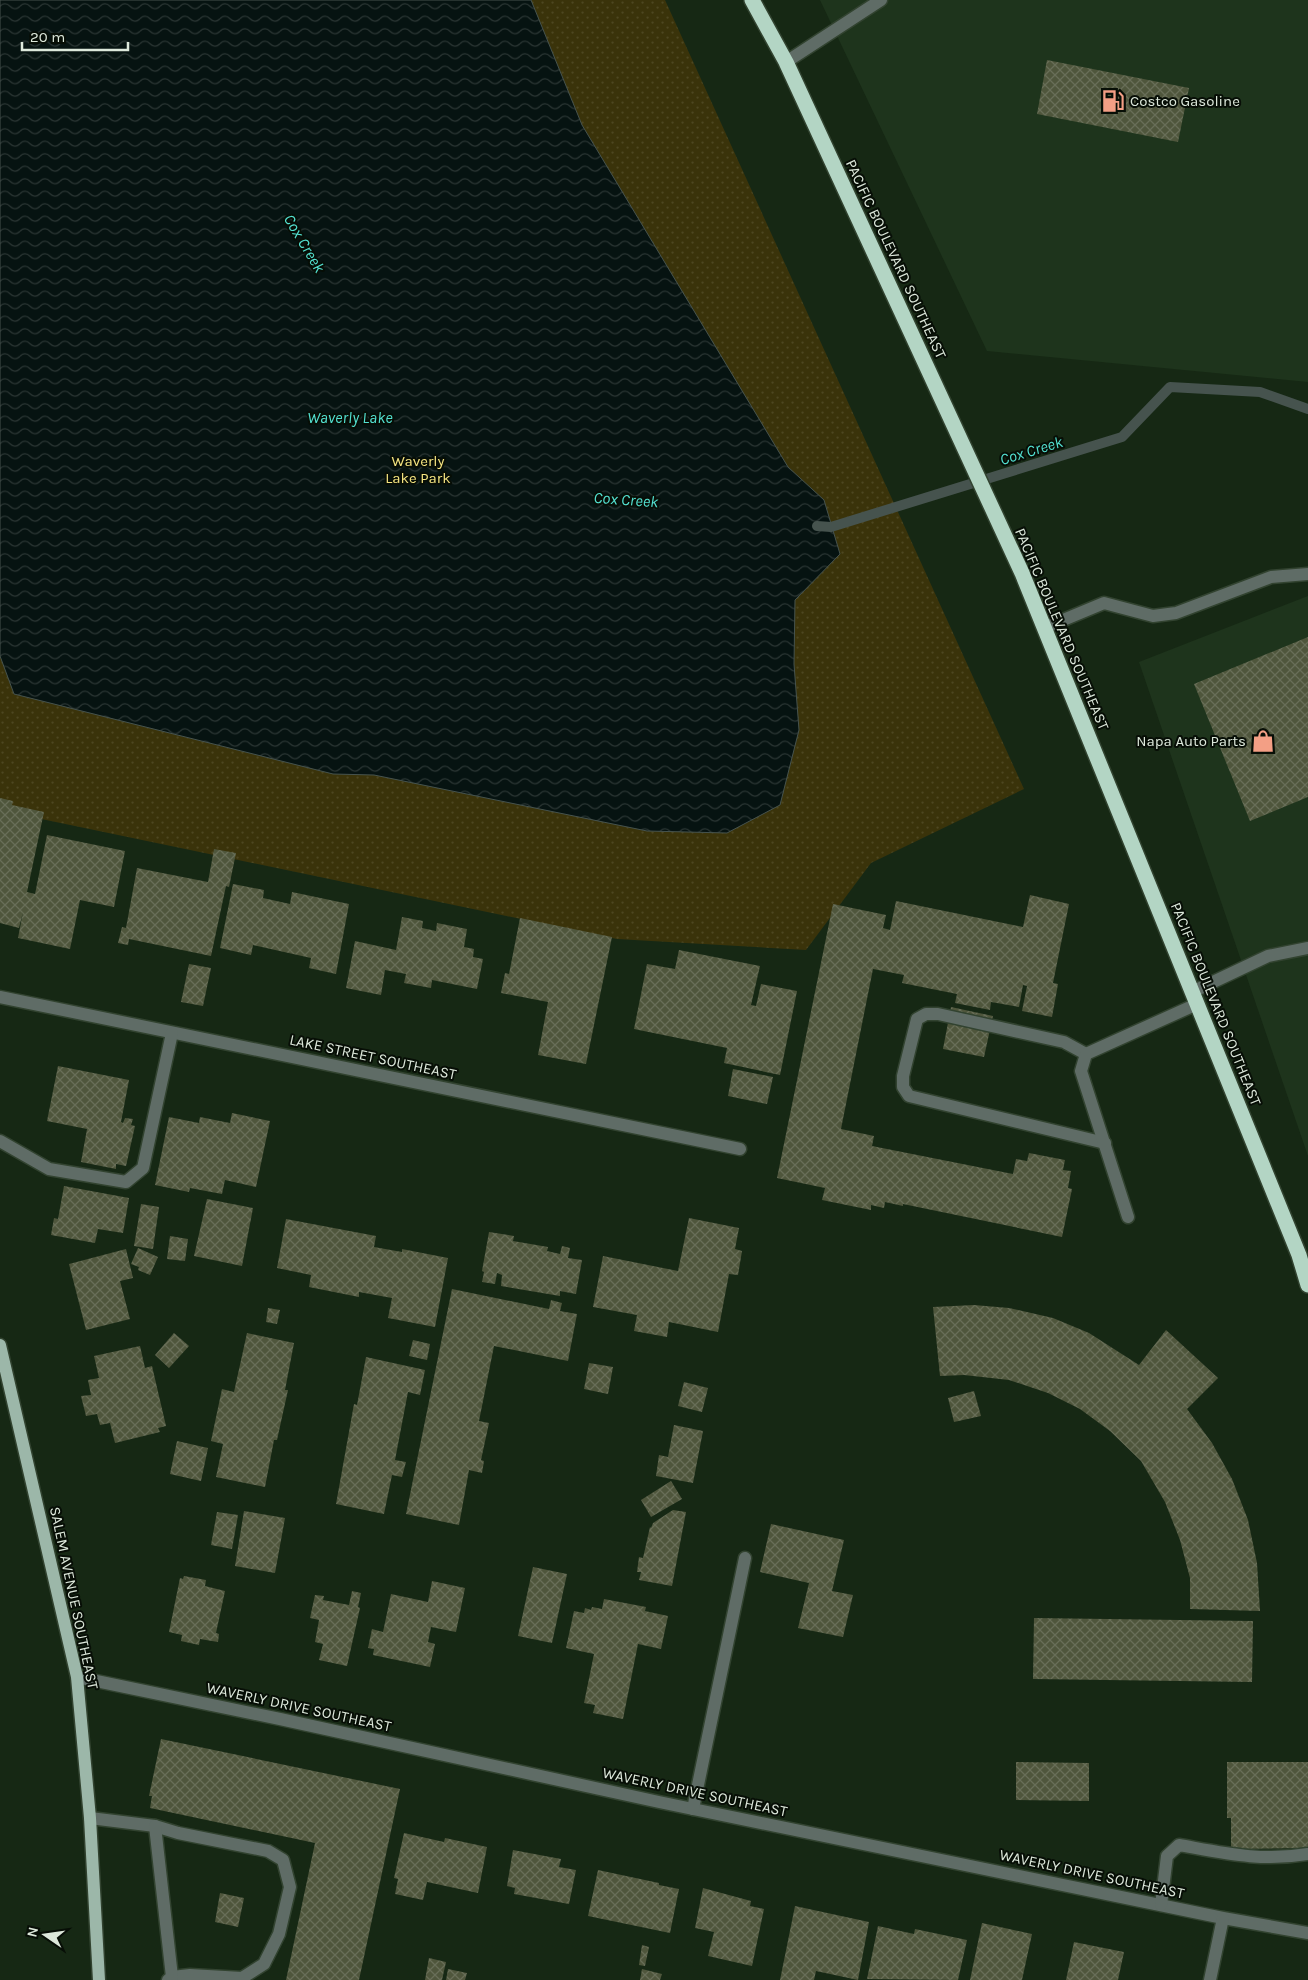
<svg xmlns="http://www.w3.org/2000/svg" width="1308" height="1980" viewBox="0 0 1308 1980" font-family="Karla,sans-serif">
<defs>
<pattern id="grass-dots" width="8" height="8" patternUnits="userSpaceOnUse" patternTransform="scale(1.25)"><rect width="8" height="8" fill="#3a330a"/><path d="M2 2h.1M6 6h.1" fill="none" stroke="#4d4721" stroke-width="1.8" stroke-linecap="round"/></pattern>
<pattern id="water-waves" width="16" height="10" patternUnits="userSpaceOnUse" patternTransform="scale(1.25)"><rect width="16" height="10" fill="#061311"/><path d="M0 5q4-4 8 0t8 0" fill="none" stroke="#2a3533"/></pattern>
<pattern id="building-cross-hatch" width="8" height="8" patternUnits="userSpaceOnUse" patternTransform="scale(1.25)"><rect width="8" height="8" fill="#4f563c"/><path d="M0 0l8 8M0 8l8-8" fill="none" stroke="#686e58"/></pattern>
</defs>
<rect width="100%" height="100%" fill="#162814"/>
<g fill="#1e341c">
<path d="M820,0H1308V382L987,351Z"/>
<path d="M1308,596V1156L1139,662Z"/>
</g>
<path fill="url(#grass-dots)" d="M0,0H665L1024,789L871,863L806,950L617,939L3,811L0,808Z"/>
<path fill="url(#water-waves)" stroke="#46534e" d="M0,0H531L582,125L788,467L824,500L840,554L795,600L794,664L799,730L780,805L727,833L647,831L374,775L333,774L14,694L0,656Z"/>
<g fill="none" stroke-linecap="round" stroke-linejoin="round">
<path stroke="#46534e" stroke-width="10" d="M817,526L831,527L1122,437L1170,387L1260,392L1308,409"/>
</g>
<g fill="url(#building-cross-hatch)">
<path d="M1047,60L1189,88L1178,142L1037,114Z"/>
<path d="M1308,637V797L1250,821L1194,684Z"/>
<path d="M0,798L13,801L12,805L44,812L27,892L35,894L47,835L125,851L114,907L80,900L70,949L18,938L23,912L19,928L0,923Z"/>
<path d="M214,849L236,853L229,887L226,886L211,956L129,939L128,945L118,943L122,927L126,928L137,868L208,882Z"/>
<path d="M233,884L264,890L263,898L290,904L292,892L349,904L336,974L309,968L311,958L253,945L251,955L220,948Z"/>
<path d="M1030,895L1069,904L1053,983L1058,984L1052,1017L1022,1011L1027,986L1023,985L1019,1007L991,1002L990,1010L955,1003L957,994L902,983L904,975L873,969L841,1129L874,1136L872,1146L1013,1174L1016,1159L1027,1161L1029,1153L1065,1160L1063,1170L1071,1171L1068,1188L1072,1189L1062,1237L903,1204V1206L885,1202L884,1208L871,1205V1210L822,1200L825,1188L777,1178L833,904L886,915L883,928L890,930L896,901L1023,927Z"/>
<path d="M402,917L423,921L422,928L436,931L437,923L467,929L464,947L474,949L473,957L483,959L477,989L432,980L431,988L404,983L406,974L385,970L381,995L346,988L355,941L396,950Z"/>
<path d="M520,918L612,937L586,1064L538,1055L548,1002L501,993L505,973L509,974Z"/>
<path d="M679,950L760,966L751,1005L756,1006L761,984L797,991L780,1075L724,1063L727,1048L634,1029L647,964L675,969Z"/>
<path d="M189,964L211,968L203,1006L181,1002Z"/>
<path d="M951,1007L993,1016L984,1057L943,1049Z"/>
<path d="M58,1066L129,1080L121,1122L123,1123L125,1118L133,1119L131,1125L135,1126L126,1166L116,1164V1169L81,1162L87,1129L47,1121Z"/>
<path d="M733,1069L773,1077L767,1104L728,1096Z"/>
<path d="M232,1113L270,1121L256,1187L225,1180L222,1194L190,1188L189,1192L155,1185L169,1117L199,1123L200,1117L230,1123Z"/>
<path d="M64,1186L129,1198L123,1233L98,1229L95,1243L51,1235L54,1218L58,1219Z"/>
<path d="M207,1199L253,1208L242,1266L194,1256Z"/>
<path d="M141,1204L159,1207L153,1249L134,1246Z"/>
<path d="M689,1218L739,1228L735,1249L742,1251L738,1275L729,1274L718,1332L669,1322L667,1337L634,1331L637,1315L593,1307L603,1256L678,1271Z"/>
<path d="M286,1219L376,1236L374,1247L402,1252V1249L448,1258L435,1327L388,1318L392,1298L359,1292V1297L309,1287L311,1275L277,1268Z"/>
<path d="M489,1232L514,1236L513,1241L548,1247L547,1251L560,1254L562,1246L570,1248L568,1258L582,1260L576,1294L560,1291V1296L501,1286L502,1275L497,1273L495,1284L482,1282L484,1272L482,1271Z"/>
<path d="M170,1236L188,1239L185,1261L167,1259Z"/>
<path d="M138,1248L158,1257L150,1275L138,1270L139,1267L131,1264Z"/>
<path d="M126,1249L133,1278L120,1281L130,1319L86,1330L69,1264Z"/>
<path d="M452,1289L549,1309L551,1300L562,1303L560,1311L577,1314L568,1361L494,1346L479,1421L489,1423L481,1460L484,1461L482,1473L469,1470L459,1525L406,1514Z"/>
<path d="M974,1305L1009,1308L1053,1318L1089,1333L1139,1365L1166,1330L1218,1378L1187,1409L1212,1443L1232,1479L1248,1520L1257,1563L1260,1611L1190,1609V1578L1180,1540L1165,1502L1141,1461L1110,1431L1080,1409L1048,1393L1009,1380L964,1375L940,1376L933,1307Z"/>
<path d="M268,1308L280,1310L277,1324L266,1322Z"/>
<path d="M174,1333L189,1346L169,1368L155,1355Z"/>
<path d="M247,1333L294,1343L285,1390H288L277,1440H274L265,1487L216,1477L223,1444L211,1441L222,1389L234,1392Z"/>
<path d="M413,1340L430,1344L427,1360L409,1356Z"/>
<path d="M140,1346L145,1368L152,1366L166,1426L158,1428L160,1432L115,1443L110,1423L100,1425L97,1414L86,1416L81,1396L91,1395L88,1380L99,1378L94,1356Z"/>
<path d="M366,1357L425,1370L420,1395L408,1392L395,1460L406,1462L402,1477L392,1475L384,1514L336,1504L354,1404L357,1405Z"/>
<path d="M589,1363L613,1367L608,1394L584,1389Z"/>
<path d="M684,1382L708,1388L702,1412L678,1406Z"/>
<path d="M974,1391L981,1416L954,1422L948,1398Z"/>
<path d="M674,1425L703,1431L693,1483L656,1476L659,1455L668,1457Z"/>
<path d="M177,1441L208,1448L201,1481L170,1474Z"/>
<path d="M671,1481L682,1499L651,1517L641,1500Z"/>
<path d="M673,1510L686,1512L672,1586L639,1580L641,1572H637L639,1557L643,1558L650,1527L651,1528L653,1523Z"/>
<path d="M244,1511L285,1518L275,1573L235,1566Z"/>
<path d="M217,1512L238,1515L232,1549L211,1545Z"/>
<path d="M771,1524L844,1540L832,1591L853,1595L843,1637L798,1628L809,1583L760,1572Z"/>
<path d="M533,1567L567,1574L552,1643L518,1636Z"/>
<path d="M184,1576L206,1580L205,1586L225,1591L216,1633L219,1634L218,1642L200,1639L199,1645L181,1641L182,1635L169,1632L180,1578L183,1579Z"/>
<path d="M432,1581L465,1588L456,1632L431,1627L428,1642L435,1644L430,1667L373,1655L374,1649L368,1648L372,1629L383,1632L391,1594L428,1602Z"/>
<path d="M352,1591L361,1593L358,1607L360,1608L347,1666L319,1660L323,1644L315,1642L319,1620L310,1618L315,1595L324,1596L323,1600L349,1605Z"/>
<path d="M604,1599L646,1607L645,1611L668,1616L661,1649L638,1644L623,1719L593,1713L595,1705L584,1703L594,1654L566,1648L574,1611L584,1613L585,1608L591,1610L592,1607L602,1609Z"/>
<path d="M1034,1618L1253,1621L1252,1682L1033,1679Z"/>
<path d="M161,1739L400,1789L359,1980H286L315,1843L150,1808L152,1796H149Z"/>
<path d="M1016,1762L1089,1763V1801L1016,1800Z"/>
<path d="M1227,1762H1308V1848L1231,1849V1818H1227Z"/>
<path d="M404,1833L444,1842L445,1838L487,1847L478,1893L427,1882L423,1900L395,1894L398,1879L394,1878Z"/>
<path d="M513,1850L561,1859L559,1867L576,1870L569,1904L514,1894L515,1888L507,1886Z"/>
<path d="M598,1870L659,1883V1885L679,1889L670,1933L588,1916Z"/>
<path d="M703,1888L751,1901L750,1906L764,1909L752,1966L708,1956L714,1932L695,1928Z"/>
<path d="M220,1893L244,1898L238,1927L215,1922Z"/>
<path d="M795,1906L869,1922L858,1980L816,1971L814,1980H780Z"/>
<path d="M982,1923L1032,1934L1022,1980H970Z"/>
<path d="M878,1926L914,1934L915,1929L967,1940L958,1980L867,1979Z"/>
<path d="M1074,1942L1124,1952L1118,1980H1066Z"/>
<path d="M642,1945L649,1947L645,1966L639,1965Z"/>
<path d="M429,1958L446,1962L442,1980H425Z"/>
<path d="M448,1969L467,1973L465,1980H446Z"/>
<path d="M642,1969L662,1974L660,1980H640Z"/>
</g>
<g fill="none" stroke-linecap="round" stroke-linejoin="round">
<defs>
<g id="minor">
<path d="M786,62L881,0"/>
<path d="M1044,628L1104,603L1153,616L1176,613L1271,577L1308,574"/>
<path d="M1192,992L1268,956L1308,948"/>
<path d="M0,997L740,1149"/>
<path d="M1086,1054L1064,1042L938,1014H926L917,1019L903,1076V1087L909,1096L1105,1143"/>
<path d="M0,1141L49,1169L126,1182L143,1168L172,1033"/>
<path d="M1128,1217L1081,1071L1086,1054L1197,1004"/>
<path d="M77,1677L280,1719L659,1802L1223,1918L1308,1933"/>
<path d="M693,1809L745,1558"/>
<path d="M90,1818L155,1826L178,1833L268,1851L283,1860L290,1887L279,1934L264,1964L242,1978L190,1975L172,1977L168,1980"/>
<path d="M155,1826L172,1977"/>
<path d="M1161,1905L1167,1856L1179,1845C1224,1853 1262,1862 1308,1854"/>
<path d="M1210,1980L1223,1918"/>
</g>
<path id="major" d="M0,1345L77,1677L90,1818L99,1980"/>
<path id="highway" d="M752,0L786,62L1022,573L1299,1255L1308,1285"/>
</defs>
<use href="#minor" stroke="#324330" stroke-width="15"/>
<use href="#major" stroke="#324330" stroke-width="15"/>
<use href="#highway" stroke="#324330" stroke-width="18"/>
<use href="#minor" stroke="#5f6c66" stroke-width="12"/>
<use href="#major" stroke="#9cb7a9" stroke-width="12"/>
<use href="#highway" stroke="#b3d5c4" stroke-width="15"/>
</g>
<defs>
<symbol id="fuel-bare" viewBox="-9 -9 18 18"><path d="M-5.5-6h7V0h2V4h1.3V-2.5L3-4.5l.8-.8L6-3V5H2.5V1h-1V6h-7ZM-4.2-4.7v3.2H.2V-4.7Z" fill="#f39f85" stroke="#070e06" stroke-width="2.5" paint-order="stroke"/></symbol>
<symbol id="shop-bare" viewBox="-9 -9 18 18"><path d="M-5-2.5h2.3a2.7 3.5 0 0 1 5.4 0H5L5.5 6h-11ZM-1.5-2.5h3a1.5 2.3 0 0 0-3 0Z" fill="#f39f85" stroke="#070e06" stroke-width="2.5" paint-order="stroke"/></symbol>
</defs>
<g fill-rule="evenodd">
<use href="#fuel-bare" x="1097" y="85" width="32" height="32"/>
<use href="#shop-bare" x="1247" y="725" width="32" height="32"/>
</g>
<g text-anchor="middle" stroke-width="4" stroke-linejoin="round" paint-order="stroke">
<g font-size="15" fill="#dde8db" stroke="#070e06" text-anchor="start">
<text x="1130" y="106">Costco Gasoline</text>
<text x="1246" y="746" text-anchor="end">Napa Auto Parts</text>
</g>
<g font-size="15" fill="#dde8db" stroke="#070e06">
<text transform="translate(896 259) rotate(65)" y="5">PACIFIC BOULEVARD SOUTHEAST</text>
<text transform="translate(1062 629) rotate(67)" y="5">PACIFIC BOULEVARD SOUTHEAST</text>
<text transform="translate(1216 1004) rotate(68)" y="5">PACIFIC BOULEVARD SOUTHEAST</text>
<text transform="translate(373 1057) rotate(12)" y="5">LAKE STREET SOUTHEAST</text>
<text transform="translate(74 1598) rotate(78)" y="5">SALEM AVENUE SOUTHEAST</text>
<text transform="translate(299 1707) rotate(12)" y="5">WAVERLY DRIVE SOUTHEAST</text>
<text transform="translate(695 1792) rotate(12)" y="5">WAVERLY DRIVE SOUTHEAST</text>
<text transform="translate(1092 1874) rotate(12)" y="5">WAVERLY DRIVE SOUTHEAST</text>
</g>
<g font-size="15" fill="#f6e581" stroke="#070e06">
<text x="418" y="466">Waverly<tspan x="418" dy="17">Lake Park</tspan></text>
</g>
<g font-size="16" font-style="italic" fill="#53e1d1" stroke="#070e06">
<text transform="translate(305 243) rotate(59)" y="6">Cox Creek</text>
<text x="350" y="423">Waverly Lake</text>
<text transform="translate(1031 450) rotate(-17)" y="6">Cox Creek</text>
<text transform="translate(626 499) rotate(4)" y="6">Cox Creek</text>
</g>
</g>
<g transform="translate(45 1935) rotate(283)" stroke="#070e06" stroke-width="4" paint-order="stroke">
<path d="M0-4L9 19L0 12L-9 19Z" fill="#dde8db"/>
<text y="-8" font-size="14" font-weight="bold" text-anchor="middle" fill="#dde8db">N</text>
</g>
<path d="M22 42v8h106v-8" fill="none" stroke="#dde8db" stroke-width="2.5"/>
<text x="30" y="42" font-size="15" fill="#dde8db" stroke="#070e06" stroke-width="4" paint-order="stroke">20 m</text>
</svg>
